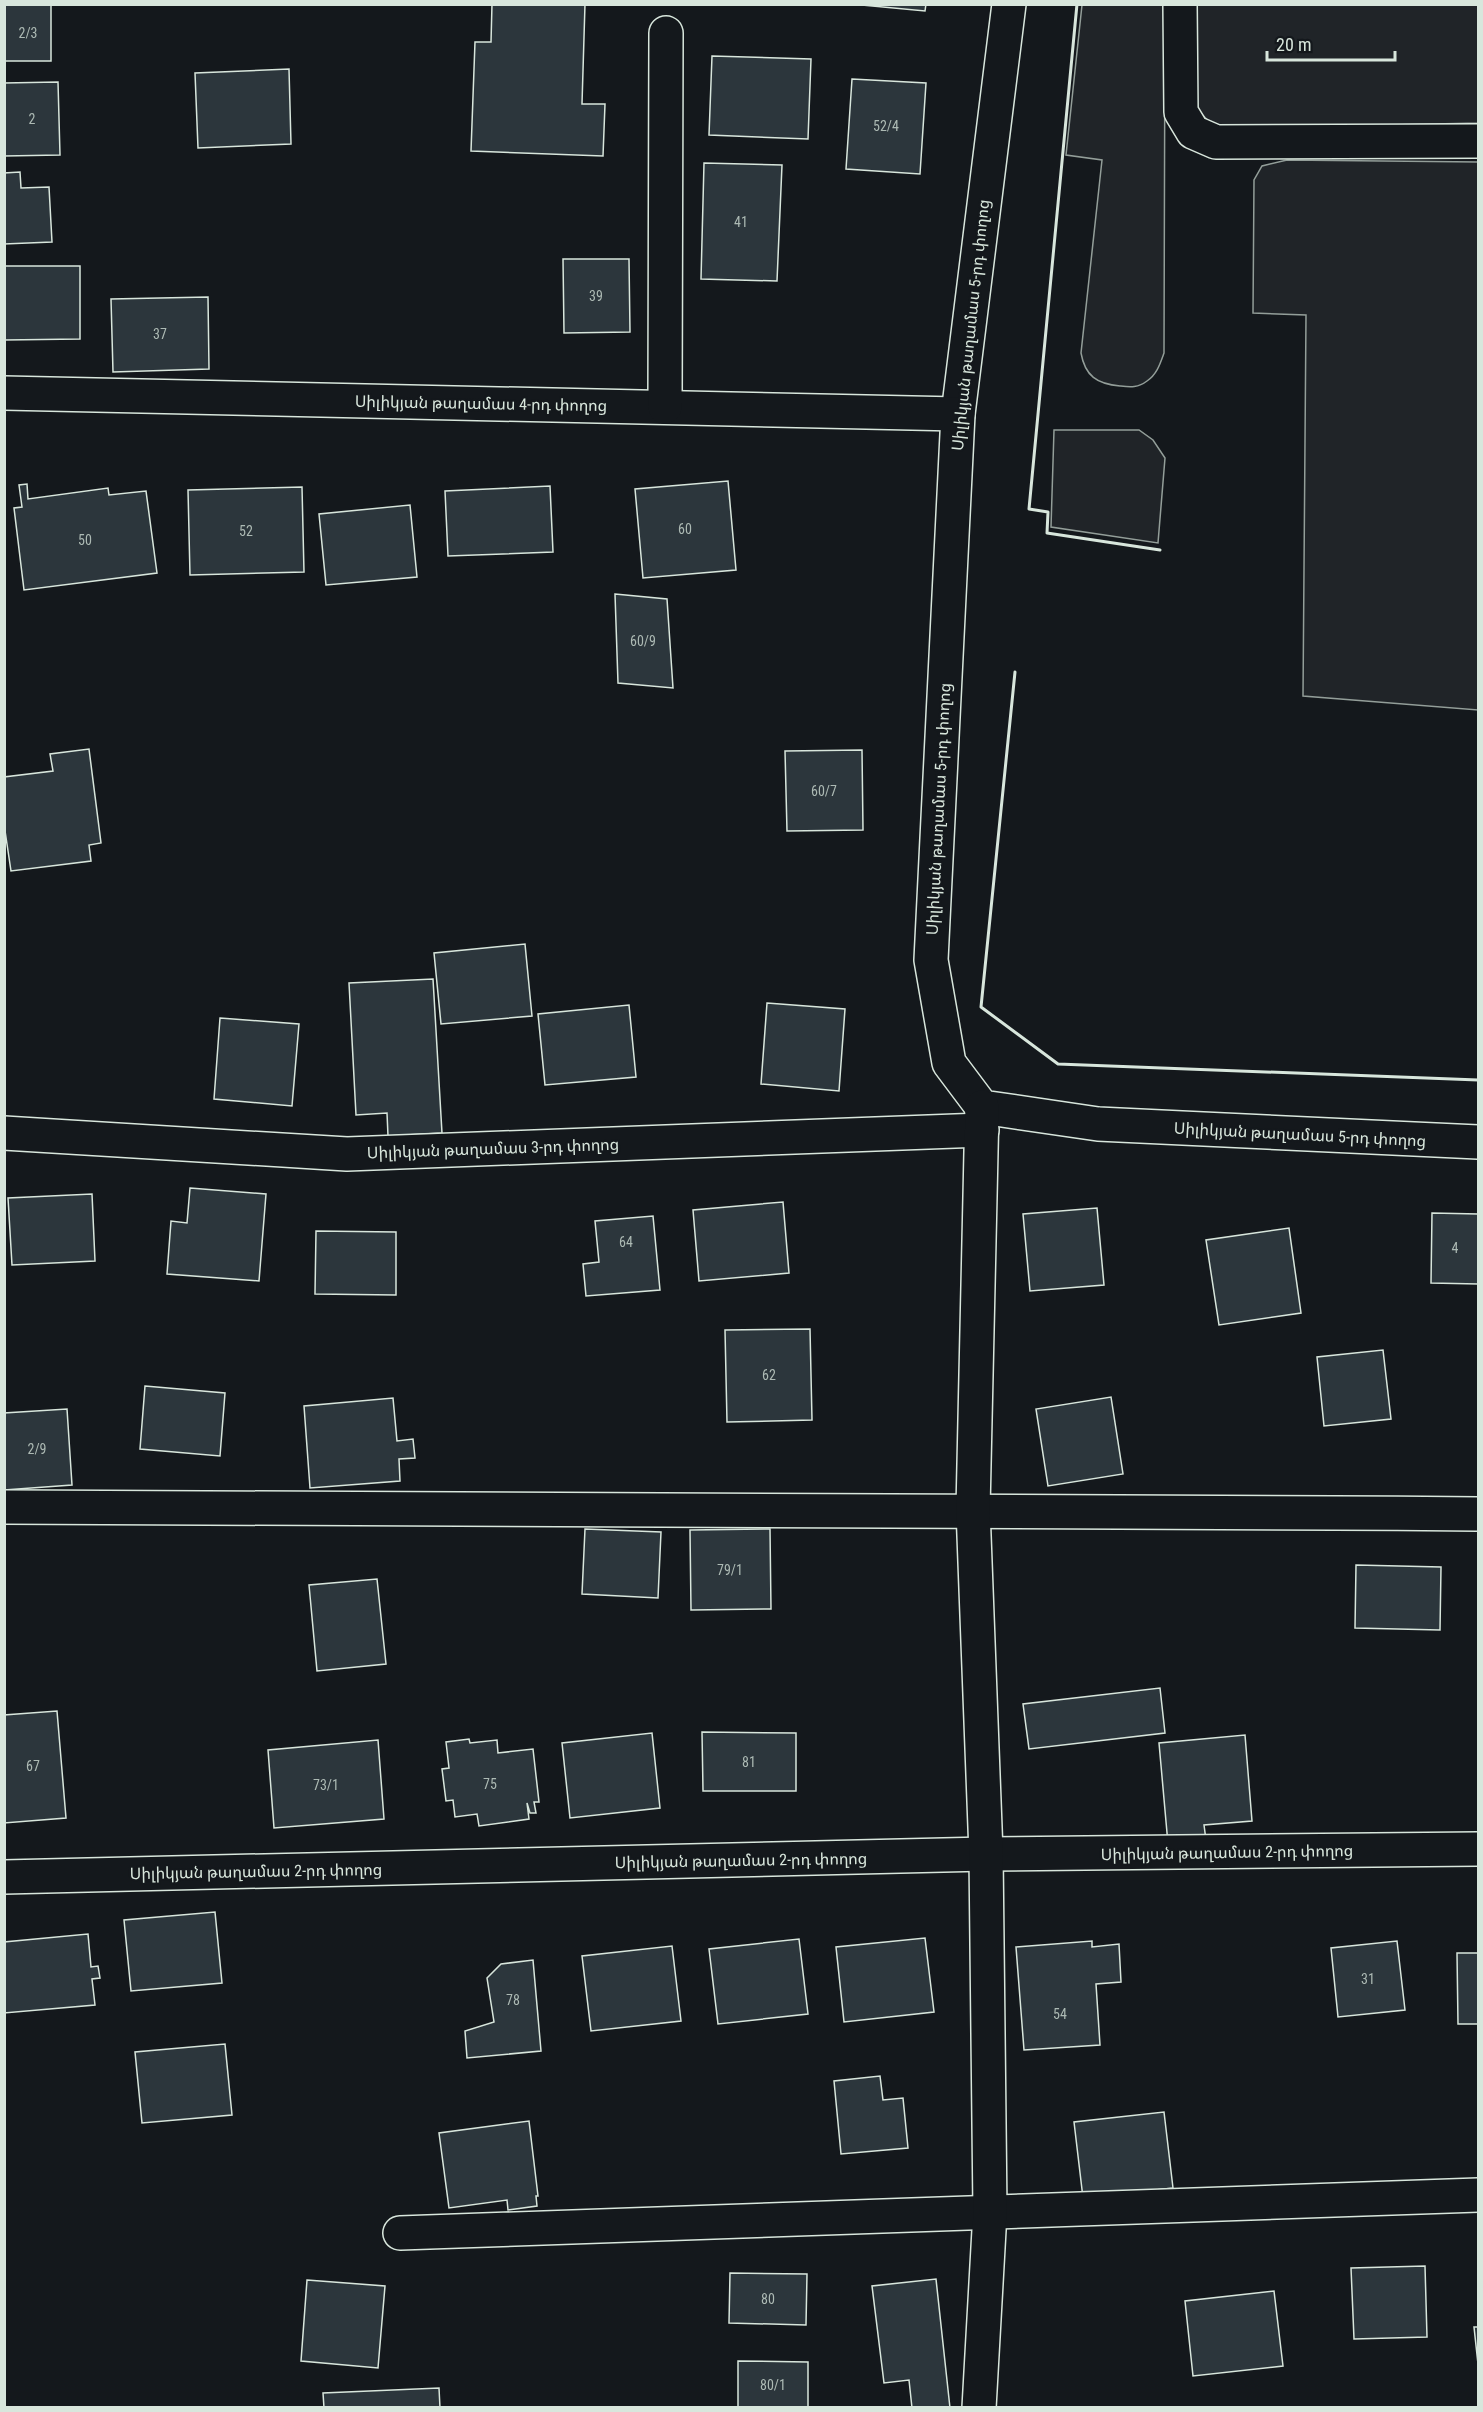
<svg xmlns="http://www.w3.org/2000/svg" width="1483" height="2412" viewBox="0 0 1483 2412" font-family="'Roboto Condensed','Noto Sans Armenian',sans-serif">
<rect width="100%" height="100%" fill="#14181c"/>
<g fill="#202428" stroke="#939e99" stroke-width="1.5">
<path d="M1082,5H1165L1164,353C1160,364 1157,374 1147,381C1138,388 1130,387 1120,386C1097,384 1085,376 1081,353L1102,160L1066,155Z"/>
<path d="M1193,5H1478V123L1216,129L1196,108Z"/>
<path d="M1287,160L1478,162V710L1303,696L1306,315L1253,313L1254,180L1262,166Z"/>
<path d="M1054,430H1139L1153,440L1165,458L1158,543L1051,527Z"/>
</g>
<g fill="#2c363c" stroke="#d8e6dc" stroke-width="1.5">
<rect x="4" y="4" width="47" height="57"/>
<path d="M492,4H585L582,104H605L603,156L471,151L475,42H491Z"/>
<path d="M851,4H926L925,11Z"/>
<path d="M712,56L811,59L808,139L709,135Z"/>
<path d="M289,69L291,144L198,148L195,73Z"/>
<path d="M852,79L926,83L920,174L846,169Z"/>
<path d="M58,82L60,155L4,156V83Z"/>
<path d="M704,163L782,165L777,281L701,279Z"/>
<path d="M20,172L21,188L49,187L52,242L4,244V173Z"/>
<path d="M563,259H629L630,332L564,333Z"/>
<path d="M4,266H80V339L4,340Z"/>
<path d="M208,297L209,369L113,372L111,299Z"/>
<path d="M728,481L736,570L643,578L635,489Z"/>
<path d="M27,484L28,499L108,488L109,495L146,491L157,573L24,590L14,508L22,507L19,485Z"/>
<path d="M550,486L553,552L448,556L445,491Z"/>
<path d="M302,487L304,572L190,575L188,490Z"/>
<path d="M410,505L417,577L326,585L319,514Z"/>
<path d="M615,594L667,599L673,688L618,683Z"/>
<path d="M89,749L101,843L89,845L91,861L11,871L4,824V777L53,771L50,754Z"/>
<path d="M862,750L863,830L787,831L785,751Z"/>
<path d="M525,944L532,1016L441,1024L434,953Z"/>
<path d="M433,979L442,1133L388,1136L387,1113L356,1115L349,983Z"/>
<path d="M767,1003L845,1009L839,1091L761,1084Z"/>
<path d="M629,1005L636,1077L545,1085L538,1014Z"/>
<path d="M220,1018L299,1024L292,1106L214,1099Z"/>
<path d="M190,1188L266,1194L259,1281L167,1274L171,1221L187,1223Z"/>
<path d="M92,1194L95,1261L12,1265L8,1198Z"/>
<path d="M783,1202L789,1273L699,1281L693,1210Z"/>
<path d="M1097,1208L1104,1285L1030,1291L1023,1214Z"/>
<path d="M1432,1213L1478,1214V1284L1431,1283Z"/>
<path d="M653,1216L660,1290L586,1296L583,1264L599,1262L595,1221Z"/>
<path d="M1289,1228L1301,1313L1219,1325L1206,1240Z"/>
<path d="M316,1231L396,1232V1295L315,1294Z"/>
<path d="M810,1329L812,1420L727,1422L725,1330Z"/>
<path d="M1383,1350L1391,1419L1324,1426L1317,1357Z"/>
<path d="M145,1386L225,1393L220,1456L140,1449Z"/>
<path d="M1111,1397L1123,1474L1048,1486L1036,1409Z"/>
<path d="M393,1398L397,1441L413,1439L415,1458L399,1459L400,1481L310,1488L304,1406Z"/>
<path d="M67,1409L72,1485L4,1490V1413Z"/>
<path d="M585,1529L661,1532L658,1598L582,1594Z"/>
<path d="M770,1529L771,1609L691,1610L690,1530Z"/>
<path d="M1356,1565L1441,1567L1440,1630L1355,1628Z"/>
<path d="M377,1579L386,1664L317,1671L309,1585Z"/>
<path d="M1160,1688L1165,1733L1029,1749L1023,1704Z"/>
<path d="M57,1711L66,1818L4,1823V1715Z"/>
<path d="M702,1732L796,1733V1791H703Z"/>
<path d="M652,1733L660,1808L570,1818L562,1743Z"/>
<path d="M1245,1735L1252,1821L1204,1825L1206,1840L1168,1844L1159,1743Z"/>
<path d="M469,1739L470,1743L497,1740L498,1753L533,1749L539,1802H534L536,1813H530L527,1803L529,1819L479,1826L477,1814L455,1817L453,1800L446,1801L442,1769L449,1768L446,1742Z"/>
<path d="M378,1740L384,1819L274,1828L268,1750Z"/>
<path d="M215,1912L222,1983L131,1991L124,1920Z"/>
<path d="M88,1934L91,1967L98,1966L100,1978L92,1979L95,2005L4,2013V1942Z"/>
<path d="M925,1938L934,2012L844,2022L836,1947Z"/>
<path d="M799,1939L808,2014L718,2024L709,1949Z"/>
<path d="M1092,1941V1947L1119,1944L1121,1982L1096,1984L1100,2045L1024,2050L1016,1947Z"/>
<path d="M1397,1941L1405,2010L1338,2017L1331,1948Z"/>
<path d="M672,1946L681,2021L591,2031L582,1956Z"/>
<path d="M1457,1953H1478V2024H1458Z"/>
<path d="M533,1960L541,2051L467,2058L465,2031L494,2022L487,1978L501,1964Z"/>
<path d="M225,2044L232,2115L142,2123L135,2052Z"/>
<path d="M880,2076L883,2100L903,2098L908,2148L841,2154L834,2081Z"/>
<path d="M1164,2112L1173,2188L1083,2198L1074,2122Z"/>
<path d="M529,2121L538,2196H536L537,2206L508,2210L507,2200L449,2208L439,2133Z"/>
<path d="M1425,2266L1427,2337L1354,2339L1351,2268Z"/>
<path d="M730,2273L807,2274L806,2325L729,2323Z"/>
<path d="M936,2279L950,2408H912L909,2380L884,2383L872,2286Z"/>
<path d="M307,2280L385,2286L378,2368L301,2361Z"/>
<path d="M1274,2291L1283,2366L1193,2376L1185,2301Z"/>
<path d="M1474,2327H1478V2364Z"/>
<path d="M738,2361L808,2362V2408H738Z"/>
<path d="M439,2388L440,2408H324L323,2393Z"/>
</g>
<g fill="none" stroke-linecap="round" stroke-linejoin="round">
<defs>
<g id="minor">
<path d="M1009,4L958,414L931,960L949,1063L982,1107L1098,1124L1478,1142"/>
<path d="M1180,4L1181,112L1193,132L1216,142L1478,141"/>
<path d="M4,393L958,414"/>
<path d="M665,407L666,33"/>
<path d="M4,1133L347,1154L982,1130"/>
<path d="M4,1507C496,1511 987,1509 1478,1514"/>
<path d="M4,1877L986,1854L1478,1849"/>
<path d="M400,2233L1478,2195"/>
<path d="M979,2408L990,2212L986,1854L973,1509L982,1107"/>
</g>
</defs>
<use href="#minor" stroke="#d8e6dc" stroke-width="36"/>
<use href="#minor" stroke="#14181c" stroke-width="33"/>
<g stroke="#d8e6dc" stroke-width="3">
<path d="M1077,4L1029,509L1048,512L1047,533L1160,550"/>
<path d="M1015,672L981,1007L1058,1064L1478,1080"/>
</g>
</g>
<g text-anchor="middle" stroke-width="4.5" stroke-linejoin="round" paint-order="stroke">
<g font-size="14" fill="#adbab4">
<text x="28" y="38">2/3</text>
<text x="32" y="124">2</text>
<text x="886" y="131">52/4</text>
<text x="741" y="227">41</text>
<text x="596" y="301">39</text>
<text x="160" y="339">37</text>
<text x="685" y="534">60</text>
<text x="246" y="536">52</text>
<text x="85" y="545">50</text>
<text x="643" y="646">60/9</text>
<text x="824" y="796">60/7</text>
<text x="626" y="1247">64</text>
<text x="1455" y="1253">4</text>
<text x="769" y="1380">62</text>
<text x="37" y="1454">2/9</text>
<text x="730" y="1575">79/1</text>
<text x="749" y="1767">81</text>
<text x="33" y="1771">67</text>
<text x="490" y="1789">75</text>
<text x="326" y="1790">73/1</text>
<text x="1368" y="1984">31</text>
<text x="513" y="2005">78</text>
<text x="1060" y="2019">54</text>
<text x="768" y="2304">80</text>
<text x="773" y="2390">80/1</text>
</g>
<g font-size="16" fill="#d8e6dc" stroke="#14181c">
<text transform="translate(970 325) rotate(-84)" y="6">Սիլիկյան թաղամաս 5-րդ փողոց</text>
<text transform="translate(481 403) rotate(1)" y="6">Սիլիկյան թաղամաս 4-րդ փողոց</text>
<text transform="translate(938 809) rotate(-87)" y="6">Սիլիկյան թաղամաս 5-րդ փողոց</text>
<text transform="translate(1300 1134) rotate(3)" y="6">Սիլիկյան թաղամաս 5-րդ փողոց</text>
<text transform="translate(493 1148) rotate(-2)" y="6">Սիլիկյան թաղամաս 3-րդ փողոց</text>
<text transform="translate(1227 1852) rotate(-1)" y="6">Սիլիկյան թաղամաս 2-րդ փողոց</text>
<text transform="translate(741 1860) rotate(-1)" y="6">Սիլիկյան թաղամաս 2-րդ փողոց</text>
<text transform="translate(256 1871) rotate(-1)" y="6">Սիլիկյան թաղամաս 2-րդ փողոց</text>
</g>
</g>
<rect width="1483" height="2412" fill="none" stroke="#d8e6dc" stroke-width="12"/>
<path d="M1267 51v9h128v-9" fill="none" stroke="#d8e6dc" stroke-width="3"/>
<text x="1276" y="51" font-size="18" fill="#d8e6dc" stroke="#14181c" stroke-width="4.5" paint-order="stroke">20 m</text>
</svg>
